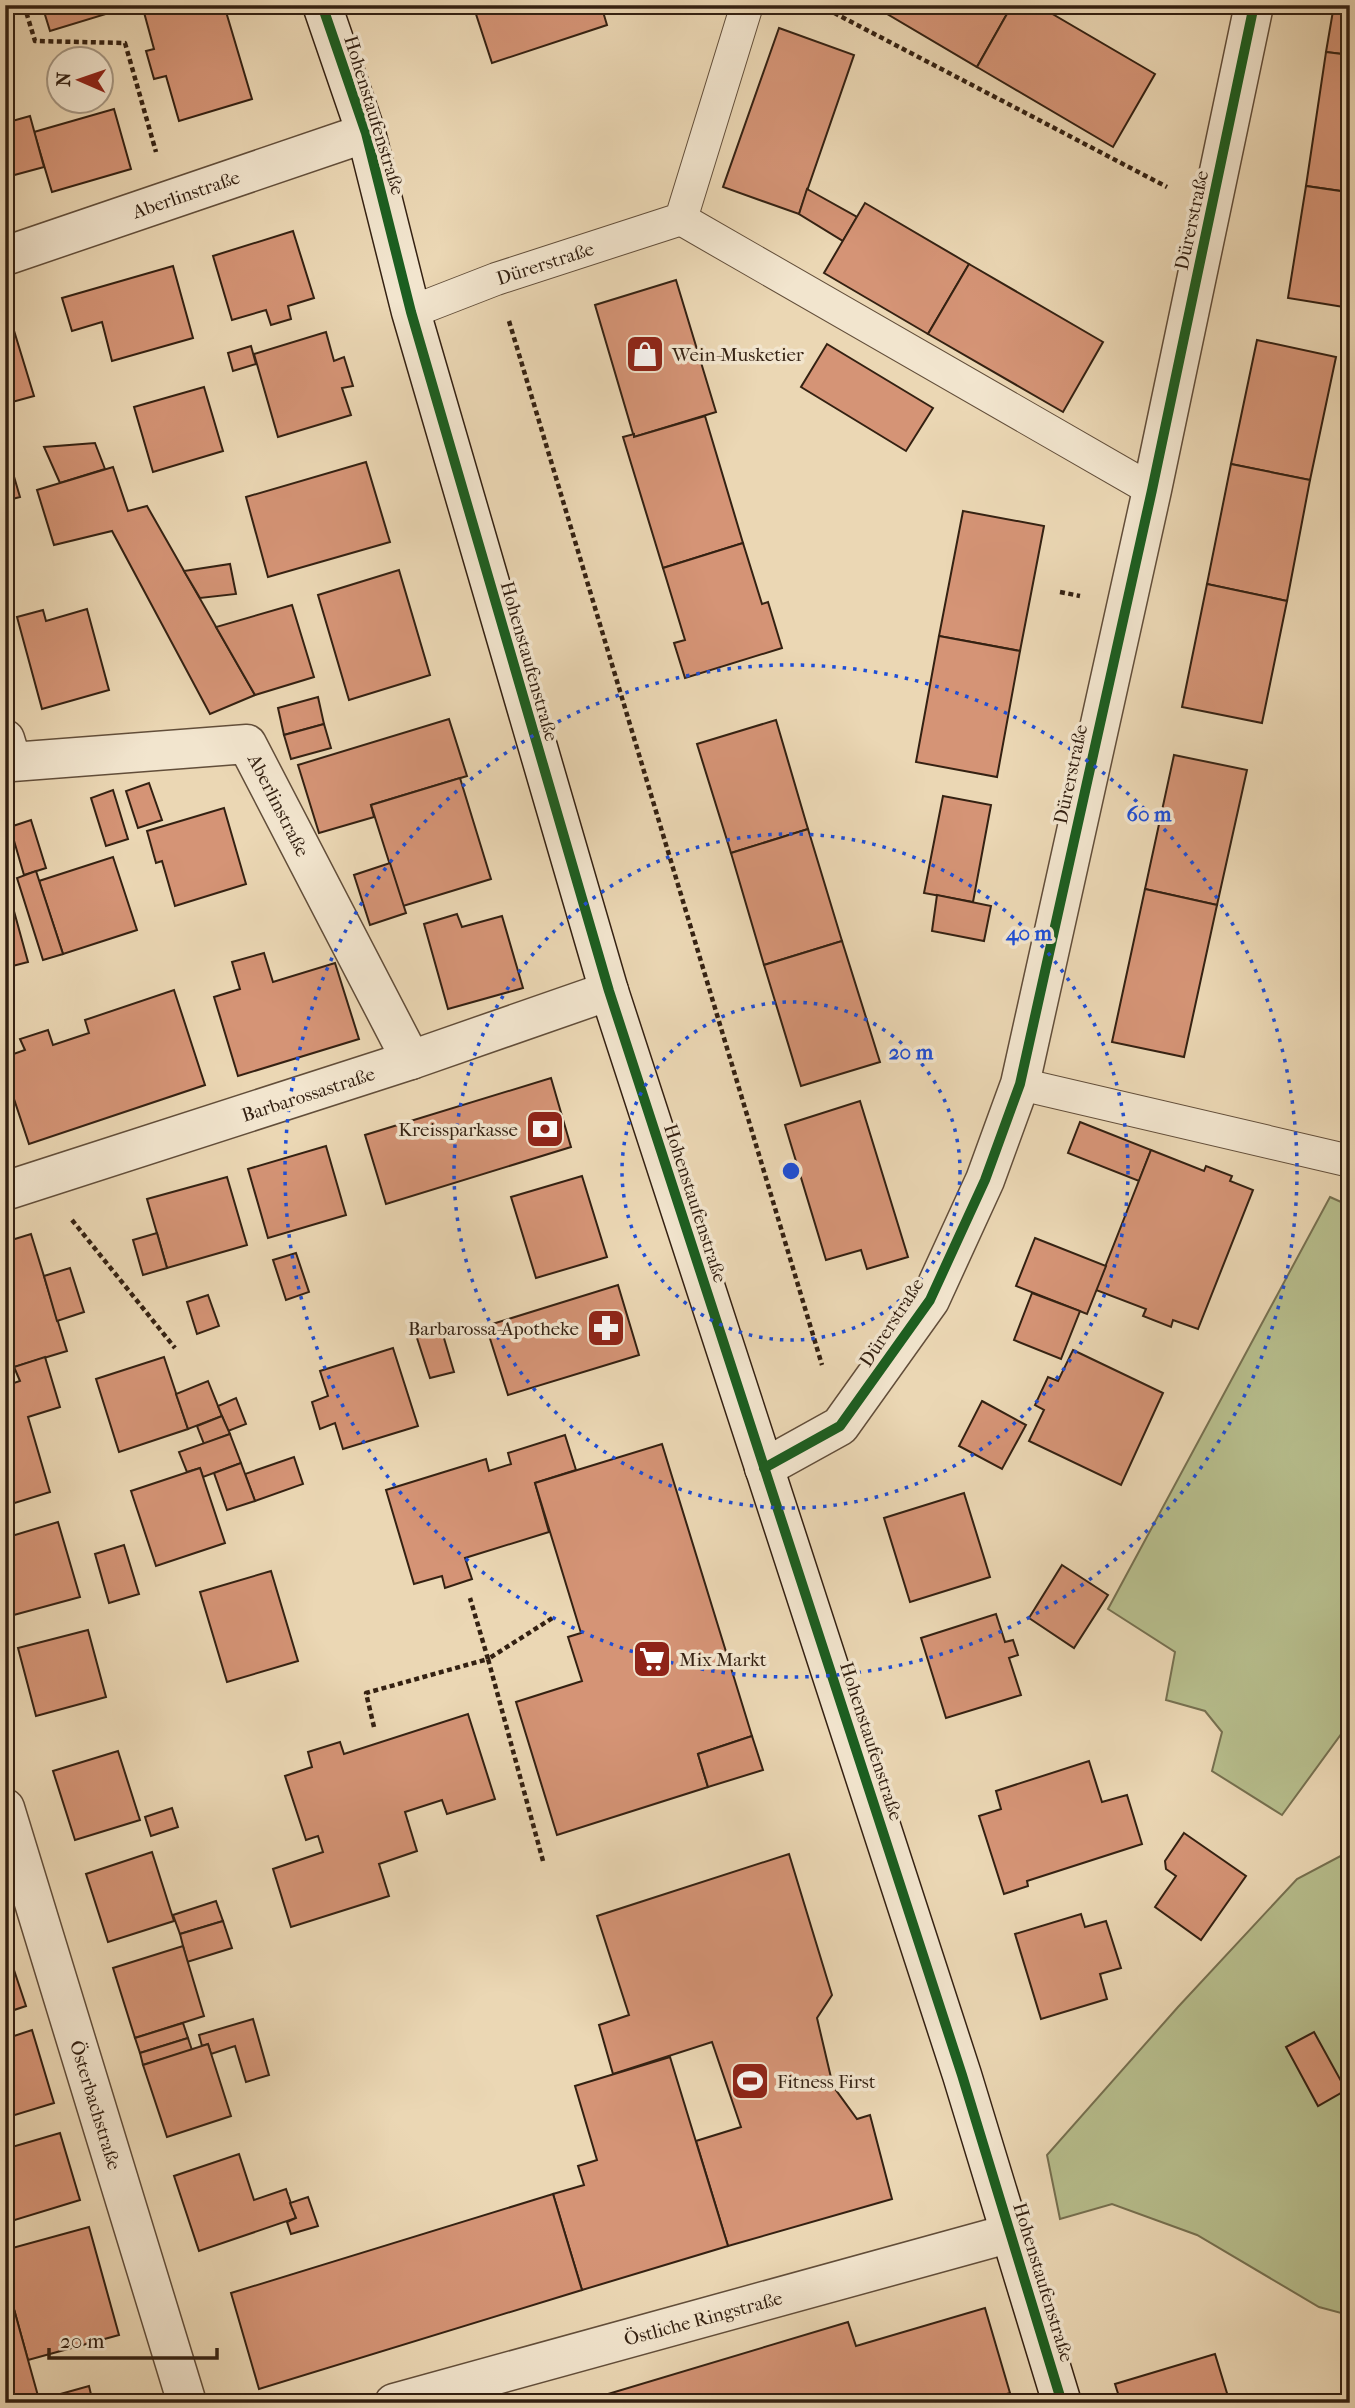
<svg xmlns="http://www.w3.org/2000/svg" width="1355" height="2408" viewBox="0 0 1355 2408" font-family="'IM FELL French Canon',serif">
<rect width="100%" height="100%" fill="#ebd7b4"/>
<filter id="stains"><feTurbulence type="fractalNoise" baseFrequency=".00286" numOctaves="4"/><feColorMatrix values="0 0 0 0 .2 0 0 0 0 .09 0 0 0 0 .02 0 0 0 .5 -.17"/></filter>
<radialGradient id="worn" r=".72"><stop offset=".6" stop-color="#630" stop-opacity="0"/><stop offset="1" stop-color="#630" stop-opacity=".3"/></radialGradient>
<g fill="#b7be8d" stroke="#767050" stroke-width="2">
<path d="M1330,1197L1350,1206V1726L1342,1733L1282,1815L1212,1771L1222,1732L1205,1711L1166,1700L1175,1652L1108,1609Z"/>
<path d="M1350,1851V2266L1346,2271L1350,2292V2308L1341,2313L1319,2307L1197,2235L1112,2204L1060,2219L1047,2155L1178,2007L1297,1879Z"/>
</g>
<g fill="#d59476" stroke="#342112" stroke-width="2">
<path d="M42,5H128L129,7L50,31Z"/>
<path d="M142,5H224L252,99L179,121L166,76L154,79L146,51L154,49Z"/>
<path d="M473,5H601L607,25L492,63Z"/>
<path d="M872,5H1012L977,67Z"/>
<path d="M1012,5H1037L1155,74L1113,147L977,67Z"/>
<path d="M1334,5H1350V55L1326,52Z"/>
<path d="M779,28L854,55L799,214L723,187Z"/>
<path d="M1326,52L1350,55V184L1342,183L1341,191L1306,186Z"/>
<path d="M60,73V95L58,96L53,74Z"/>
<path d="M114,109L131,169L52,192L34,132Z"/>
<path d="M30,116L44,167L7,177L5,169V123Z"/>
<path d="M1342,183L1350,184V308L1288,298L1306,186L1341,191Z"/>
<path d="M807,189L857,217L843,241L799,214Z"/>
<path d="M865,203L969,264L928,334L824,273Z"/>
<path d="M293,231L314,298L288,306L291,319L271,325L266,310L232,320L213,256Z"/>
<path d="M969,264L1103,342L1063,412L928,334Z"/>
<path d="M173,266L193,338L112,361L102,322L72,331L62,298Z"/>
<path d="M676,280L716,412L634,437L595,305Z"/>
<path d="M8,311L34,396L5,404V312Z"/>
<path d="M326,332L334,361L344,357L353,386L342,388L351,415L278,437L254,354Z"/>
<path d="M1257,340L1336,357L1310,480L1231,464Z"/>
<path d="M827,344L933,408L906,451L801,387Z"/>
<path d="M251,346L256,364L233,371L228,353Z"/>
<path d="M204,387L223,451L153,472L134,407Z"/>
<path d="M705,416L743,543L663,568L623,437L634,434V437Z"/>
<path d="M95,443L105,469L60,483L44,447Z"/>
<path d="M5,446L20,497L5,501Z"/>
<path d="M366,462L390,542L268,577L246,497Z"/>
<path d="M1231,464L1310,480L1287,601L1207,584Z"/>
<path d="M113,467L128,511L147,506L255,695L210,714L112,531L54,545L37,490Z"/>
<path d="M963,511L1044,526L1020,651L939,636Z"/>
<path d="M743,543L762,604L768,602L782,648L685,678L674,643L685,640L663,568Z"/>
<path d="M230,564L236,594L200,598L184,571Z"/>
<path d="M399,570L430,675L349,700L318,595Z"/>
<path d="M1207,584L1287,601L1262,723L1182,707Z"/>
<path d="M292,605L314,677L255,695L216,627Z"/>
<path d="M87,609L109,690L42,709L17,617L43,610L46,621Z"/>
<path d="M939,636L1020,651L997,777L916,762Z"/>
<path d="M318,697L324,724L284,735L278,708Z"/>
<path d="M449,719L467,776L371,805L374,817L319,833L298,765Z"/>
<path d="M776,720L808,829L731,853L697,744Z"/>
<path d="M324,724L331,748L291,759L284,735Z"/>
<path d="M1174,755L1247,770L1217,905L1145,889Z"/>
<path d="M460,778L491,879L403,906L371,805Z"/>
<path d="M149,783L162,820L138,828L126,791Z"/>
<path d="M113,790L128,839L106,846L91,798Z"/>
<path d="M943,796L991,805L973,902L924,893Z"/>
<path d="M224,808L246,884L175,906L162,861L156,863L147,831Z"/>
<path d="M31,820L46,868L24,875L10,827Z"/>
<path d="M808,829L842,941L764,965L731,853Z"/>
<path d="M113,857L137,930L63,954L39,881Z"/>
<path d="M390,863L406,913L370,925L354,875Z"/>
<path d="M36,871L63,954L43,960L17,878Z"/>
<path d="M1145,889L1217,905L1184,1057L1112,1042Z"/>
<path d="M9,893L28,962L5,968V894Z"/>
<path d="M937,895L991,906L984,941L932,931Z"/>
<path d="M457,914L462,927L502,916L523,988L448,1009L424,924Z"/>
<path d="M842,941L880,1062L801,1086L764,965Z"/>
<path d="M264,953L273,982L335,963L359,1039L238,1076L214,997L240,989L232,962Z"/>
<path d="M174,990L205,1085L29,1144L5,1072V1057L25,1050L20,1039L48,1030L53,1045L89,1033L85,1020Z"/>
<path d="M551,1078L571,1147L386,1204L365,1135Z"/>
<path d="M860,1101L908,1257L867,1269L861,1250L826,1260L785,1125Z"/>
<path d="M1080,1122L1151,1150L1139,1181L1068,1153Z"/>
<path d="M326,1146L346,1215L268,1238L248,1169Z"/>
<path d="M1151,1150L1204,1171L1206,1166L1232,1176L1230,1181L1253,1190L1198,1329L1173,1320L1171,1327L1143,1316L1146,1309L1096,1290Z"/>
<path d="M582,1176L607,1257L536,1278L511,1197Z"/>
<path d="M227,1177L247,1245L167,1268L147,1199Z"/>
<path d="M157,1233L167,1268L143,1275L133,1240Z"/>
<path d="M31,1234L67,1351L14,1367L5,1336V1242Z"/>
<path d="M1035,1238L1106,1266L1087,1314L1016,1286Z"/>
<path d="M296,1253L309,1292L286,1300L273,1260Z"/>
<path d="M70,1268L84,1312L57,1321L44,1276Z"/>
<path d="M618,1285L639,1355L508,1395L486,1326Z"/>
<path d="M1032,1293L1080,1311L1061,1359L1014,1340Z"/>
<path d="M208,1295L219,1326L197,1334L187,1302Z"/>
<path d="M441,1328L454,1372L430,1378L416,1335Z"/>
<path d="M393,1348L418,1426L343,1449L335,1423L320,1429L312,1402L328,1396L320,1371Z"/>
<path d="M1073,1350L1163,1393L1121,1485L1029,1441L1044,1410L1035,1405L1048,1377L1058,1381Z"/>
<path d="M45,1357L60,1407L28,1417L50,1492L5,1506V1386L20,1381L14,1367Z"/>
<path d="M164,1357L188,1429L119,1452L96,1379Z"/>
<path d="M208,1381L222,1416L188,1429L176,1394Z"/>
<path d="M236,1398L246,1424L228,1431L218,1406Z"/>
<path d="M982,1401L1026,1425L1002,1469L959,1446Z"/>
<path d="M222,1416L230,1434L204,1444L197,1426Z"/>
<path d="M230,1434L241,1463L203,1477L200,1468L187,1472L179,1452Z"/>
<path d="M565,1435L576,1470L535,1483L549,1532L465,1558L472,1579L445,1588L442,1576L414,1584L386,1490L486,1459L489,1471L511,1464L508,1453Z"/>
<path d="M662,1444L752,1736L698,1754L708,1787L557,1835L516,1702L582,1681L568,1637L581,1633L535,1483Z"/>
<path d="M294,1457L303,1484L255,1501L245,1474Z"/>
<path d="M241,1463L255,1501L227,1510L214,1473Z"/>
<path d="M200,1468L225,1543L156,1566L131,1491Z"/>
<path d="M964,1493L990,1577L910,1602L884,1518Z"/>
<path d="M58,1522L80,1597L10,1616L5,1599V1538Z"/>
<path d="M124,1545L139,1594L109,1603L95,1554Z"/>
<path d="M1062,1565L1108,1595L1074,1648L1029,1618Z"/>
<path d="M271,1571L298,1661L227,1682L200,1592Z"/>
<path d="M996,1614L1005,1642L1013,1640L1018,1655L1009,1658L1021,1695L946,1718L921,1638Z"/>
<path d="M88,1630L106,1697L36,1716L18,1648Z"/>
<path d="M468,1714L495,1799L447,1814L442,1800L405,1812L417,1851L379,1864L389,1896L291,1927L273,1869L323,1852L318,1836L306,1840L285,1776L312,1767L308,1752L340,1742L344,1754Z"/>
<path d="M752,1736L763,1770L708,1787L698,1754Z"/>
<path d="M118,1751L140,1820L75,1840L53,1771Z"/>
<path d="M1089,1761L1102,1802L1127,1795L1142,1844L1027,1881L1028,1886L1004,1894L979,1816L1001,1809L996,1791Z"/>
<path d="M172,1808L178,1827L151,1836L145,1817Z"/>
<path d="M1184,1833L1246,1876L1201,1940L1155,1907L1176,1876L1166,1869L1165,1861Z"/>
<path d="M152,1852L174,1921L108,1942L86,1874Z"/>
<path d="M789,1854L832,1995L817,2018L833,2086L857,2119L870,2115L892,2199L728,2246L696,2141L741,2127L712,2042L613,2074L599,2025L629,2015L597,1916Z"/>
<path d="M216,1901L223,1921L180,1934L173,1915Z"/>
<path d="M1081,1914L1085,1927L1106,1921L1121,1968L1100,1974L1107,1999L1041,2019L1015,1934Z"/>
<path d="M223,1921L232,1948L187,1962L180,1934Z"/>
<path d="M5,1943L26,2006L5,2013Z"/>
<path d="M183,1946L204,2016L135,2038L113,1968Z"/>
<path d="M253,2019L269,2075L246,2082L235,2046L211,2054L208,2044L202,2046L199,2035Z"/>
<path d="M183,2023L188,2038L140,2053L135,2038Z"/>
<path d="M32,2030L54,2103L5,2118V2039Z"/>
<path d="M1314,2032L1346,2090L1318,2106L1286,2047Z"/>
<path d="M188,2038L192,2050L143,2065L140,2053Z"/>
<path d="M208,2044L231,2116L167,2137L143,2065Z"/>
<path d="M670,2057L728,2246L582,2290L553,2194L584,2185L578,2166L597,2160L575,2086Z"/>
<path d="M60,2133L80,2200L5,2223V2149Z"/>
<path d="M239,2154L254,2200L286,2189L296,2218L199,2251L174,2176Z"/>
<path d="M553,2194L582,2290L259,2389L231,2293Z"/>
<path d="M308,2197L318,2226L291,2234L287,2222L296,2218L290,2203Z"/>
<path d="M89,2227L119,2335L28,2360L12,2302L5,2304V2250Z"/>
<path d="M12,2302L28,2360L40,2403H5V2304Z"/>
<path d="M985,2308L1010,2393L977,2403H578L848,2322L856,2346Z"/>
<path d="M1215,2354L1230,2403H1121L1115,2384Z"/>
<path d="M89,2386L93,2403H40L39,2400Z"/>
</g>
<g fill="none" stroke-linecap="round" stroke-linejoin="round">
<defs>
<g id="service">
<path d="M681,219L1152,490"/>
<path d="M411,312L496,279L681,219L747,5"/>
<path d="M1020,1084L1350,1161"/>
</g>
<g id="minor">
<path d="M5,256L366,133"/>
<path d="M5,739L12,762L247,744L411,1060"/>
<path d="M5,1191L411,1060L609,991"/>
<path d="M764,1468L840,1426L930,1300L985,1180L1020,1084L1152,490L1254,5"/>
<path d="M5,1808L187,2403"/>
<path d="M394,2403L1011,2233"/>
</g>
<path id="secondary" d="M322,5L366,133L411,312L609,991L962,2075L1062,2403"/>
</defs>
<use href="#service" stroke="#624e3a" stroke-width="34"/>
<use href="#minor" stroke="#624e3a" stroke-width="41"/>
<use href="#secondary" stroke="#342112" stroke-width="41"/>
<g stroke="#342112" stroke-width="4.5" stroke-dasharray="5 3.5" stroke-linecap="butt">
<path d="M24,5L35,41L125,43L156,152"/>
<path d="M819,5L1167,187"/>
<path d="M509,321L822,1365"/>
<path d="M1060,592L1080,596"/>
<path d="M72,1220L175,1348"/>
<path d="M374,1727L366,1693L488,1659L470,1598"/>
<path d="M543,1861L488,1659L554,1617"/>
</g>
<use href="#service" stroke="#f2e5ce" stroke-width="32"/>
<use href="#minor" stroke="#f2e5ce" stroke-width="38"/>
<use href="#secondary" stroke="#f2e5ce" stroke-width="38"/>
<defs>
<g id="cycleway">
<path d="M322,5L366,133L411,312L609,991L962,2075L1062,2403"/>
<path d="M764,1468L840,1426L930,1300L985,1180L1020,1084L1152,490L1254,5"/>
</g>
</defs>
<use href="#cycleway" stroke="#f2e5ce" stroke-width="15"/>
<use href="#cycleway" stroke="#1b5e20" stroke-width="10"/>
</g>
<g fill="none" stroke="#1d4ed8" stroke-width="3.5" stroke-dasharray="3.5 7">
<circle cx="791" cy="1171" r="169"/>
<circle cx="791" cy="1171" r="337"/>
<circle cx="791" cy="1171" r="506"/>
</g>
<defs>
<symbol id="shop-square" viewBox="-11 -11 22 22"><rect x="-9" y="-9" width="18" height="18" rx="4" fill="#8f2418" stroke="#f2e5ce"/><path d="M-5-2.5h2.3a2.7 3.5 0 0 1 5.4 0H5L5.5 6h-11ZM-1.5-2.5h3a1.5 2.3 0 0 0-3 0Z" fill="#fff"/></symbol>
<symbol id="bank-square" viewBox="-11 -11 22 22"><rect x="-9" y="-9" width="18" height="18" rx="4" fill="#8f2418" stroke="#f2e5ce"/><path d="M-6-4H6V4H-6ZM0-2.3a2.3 2.3 0 1 0 0 4.6a2.3 2.3 0 1 0 0-4.6Z" fill="#fff"/></symbol>
<symbol id="pharmacy-square" viewBox="-11 -11 22 22"><rect x="-9" y="-9" width="18" height="18" rx="4" fill="#8f2418" stroke="#f2e5ce"/><path d="M-2-6h4v4h4v4h-4v4h-4v-4h-4v-4h4Z" fill="#fff"/></symbol>
<symbol id="supermarket-square" viewBox="-11 -11 22 22"><rect x="-9" y="-9" width="18" height="18" rx="4" fill="#8f2418" stroke="#f2e5ce"/><path d="M-6-5.5h2.5l.6 2H6L4.5 2H-2.5L-4.4-4H-6ZM-1.5 3.2a1.3 1.3 0 1 0 .1 0ZM3 3.2a1.3 1.3 0 1 0 .1 0Z" fill="#fff"/></symbol>
<symbol id="stadium-square" viewBox="-11 -11 22 22"><rect x="-9" y="-9" width="18" height="18" rx="4" fill="#8f2418" stroke="#f2e5ce"/><path d="M0-5a6.5 5 0 1 0 0 10a6.5 5 0 1 0 0-10ZM-3.5-1.8h7v3.6h-7Z" fill="#fff"/></symbol>
</defs>
<g fill-rule="evenodd">
<use href="#shop-square" x="623" y="332" width="44" height="44"/>
<use href="#bank-square" x="523" y="1107" width="44" height="44"/>
<use href="#pharmacy-square" x="584" y="1306" width="44" height="44"/>
<use href="#supermarket-square" x="630" y="1637" width="44" height="44"/>
<use href="#stadium-square" x="728" y="2059" width="44" height="44"/>
</g>
<g text-anchor="middle" stroke-width="7" stroke-linejoin="round" paint-order="stroke">
<g font-size="19" fill="#342112" stroke="#f2e5ce">
<text transform="translate(375 115) rotate(73)" y="7">Hohenstaufenstraße</text>
<text transform="translate(186 194) rotate(-19)" y="7">Aberlinstraße</text>
<text transform="translate(1191 220) rotate(-78)" y="7">Dürerstraße</text>
<text transform="translate(545 263) rotate(-18)" y="7">Dürerstraße</text>
<text transform="translate(530 661) rotate(74)" y="7">Hohenstaufenstraße</text>
<text transform="translate(1070 774) rotate(-78)" y="7">Dürerstraße</text>
<text transform="translate(279 805) rotate(63)" y="7">Aberlinstraße</text>
<text transform="translate(308 1094) rotate(-18)" y="7">Barbarossastraße</text>
<text transform="translate(696 1203) rotate(72)" y="7">Hohenstaufenstraße</text>
<text transform="translate(891 1322) rotate(-57)" y="7">Dürerstraße</text>
<text transform="translate(872 1741) rotate(72)" y="7">Hohenstaufenstraße</text>
<text transform="translate(96 2105) rotate(73)" y="7">Österbachstraße</text>
<text transform="translate(1044 2282) rotate(73)" y="7">Hohenstaufenstraße</text>
<text transform="translate(703 2318) rotate(-15)" y="7">Östliche Ringstraße</text>
</g>
<g font-size="19" fill="#342112" stroke="#f2e5ce" text-anchor="start">
<text x="672" y="361">Wein-Musketier</text>
<text x="518" y="1136" text-anchor="end">Kreissparkasse</text>
<text x="579" y="1335" text-anchor="end">Barbarossa-Apotheke</text>
<text x="679" y="1666">Mix Markt</text>
<text x="777" y="2088">Fitness First</text>
</g>
</g>
<circle cx="791" cy="1171" r="10" fill="#1d4ed8" stroke="#f2e5ce" stroke-width="3.5"/>
<g font-size="21" text-anchor="middle" font-weight="bold" fill="#1d4ed8" stroke="#f2e5ce" stroke-width="7" stroke-linejoin="round" paint-order="stroke">
<text x="1149" y="821">60 m</text>
<text x="1029" y="940">40 m</text>
<text x="911" y="1059">20 m</text>
</g>
<rect width="1355" height="2408" fill="none" stroke="#ebd7b4" stroke-width="28"/>
<rect x="7" y="7" width="1341" height="2394" fill="none" stroke="#342112" stroke-width="3.5"/>
<rect x="14" y="14" width="1327" height="2380" fill="none" stroke="#342112" stroke-width="2"/>
<g transform="translate(80 80) rotate(272)"><circle r="33" fill="#f2e5ce" stroke="#a69783" stroke-width="2"/>
<path d="M0-5L12 26L0 18L-12 26Z" fill="#8f2418"/>
<text y="-10" font-size="19" font-weight="bold" text-anchor="middle" fill="#342112">N</text>
</g>
<path d="M49 2348v10h168v-10" fill="none" stroke="#342112" stroke-width="3.5"/>
<text x="60" y="2348" font-size="21" fill="#342112" stroke="#f2e5ce" stroke-width="5" paint-order="stroke">20 m</text>
<rect width="100%" height="100%" filter="url(#stains)"/>
<rect width="100%" height="100%" fill="url(#worn)"/>
</svg>
